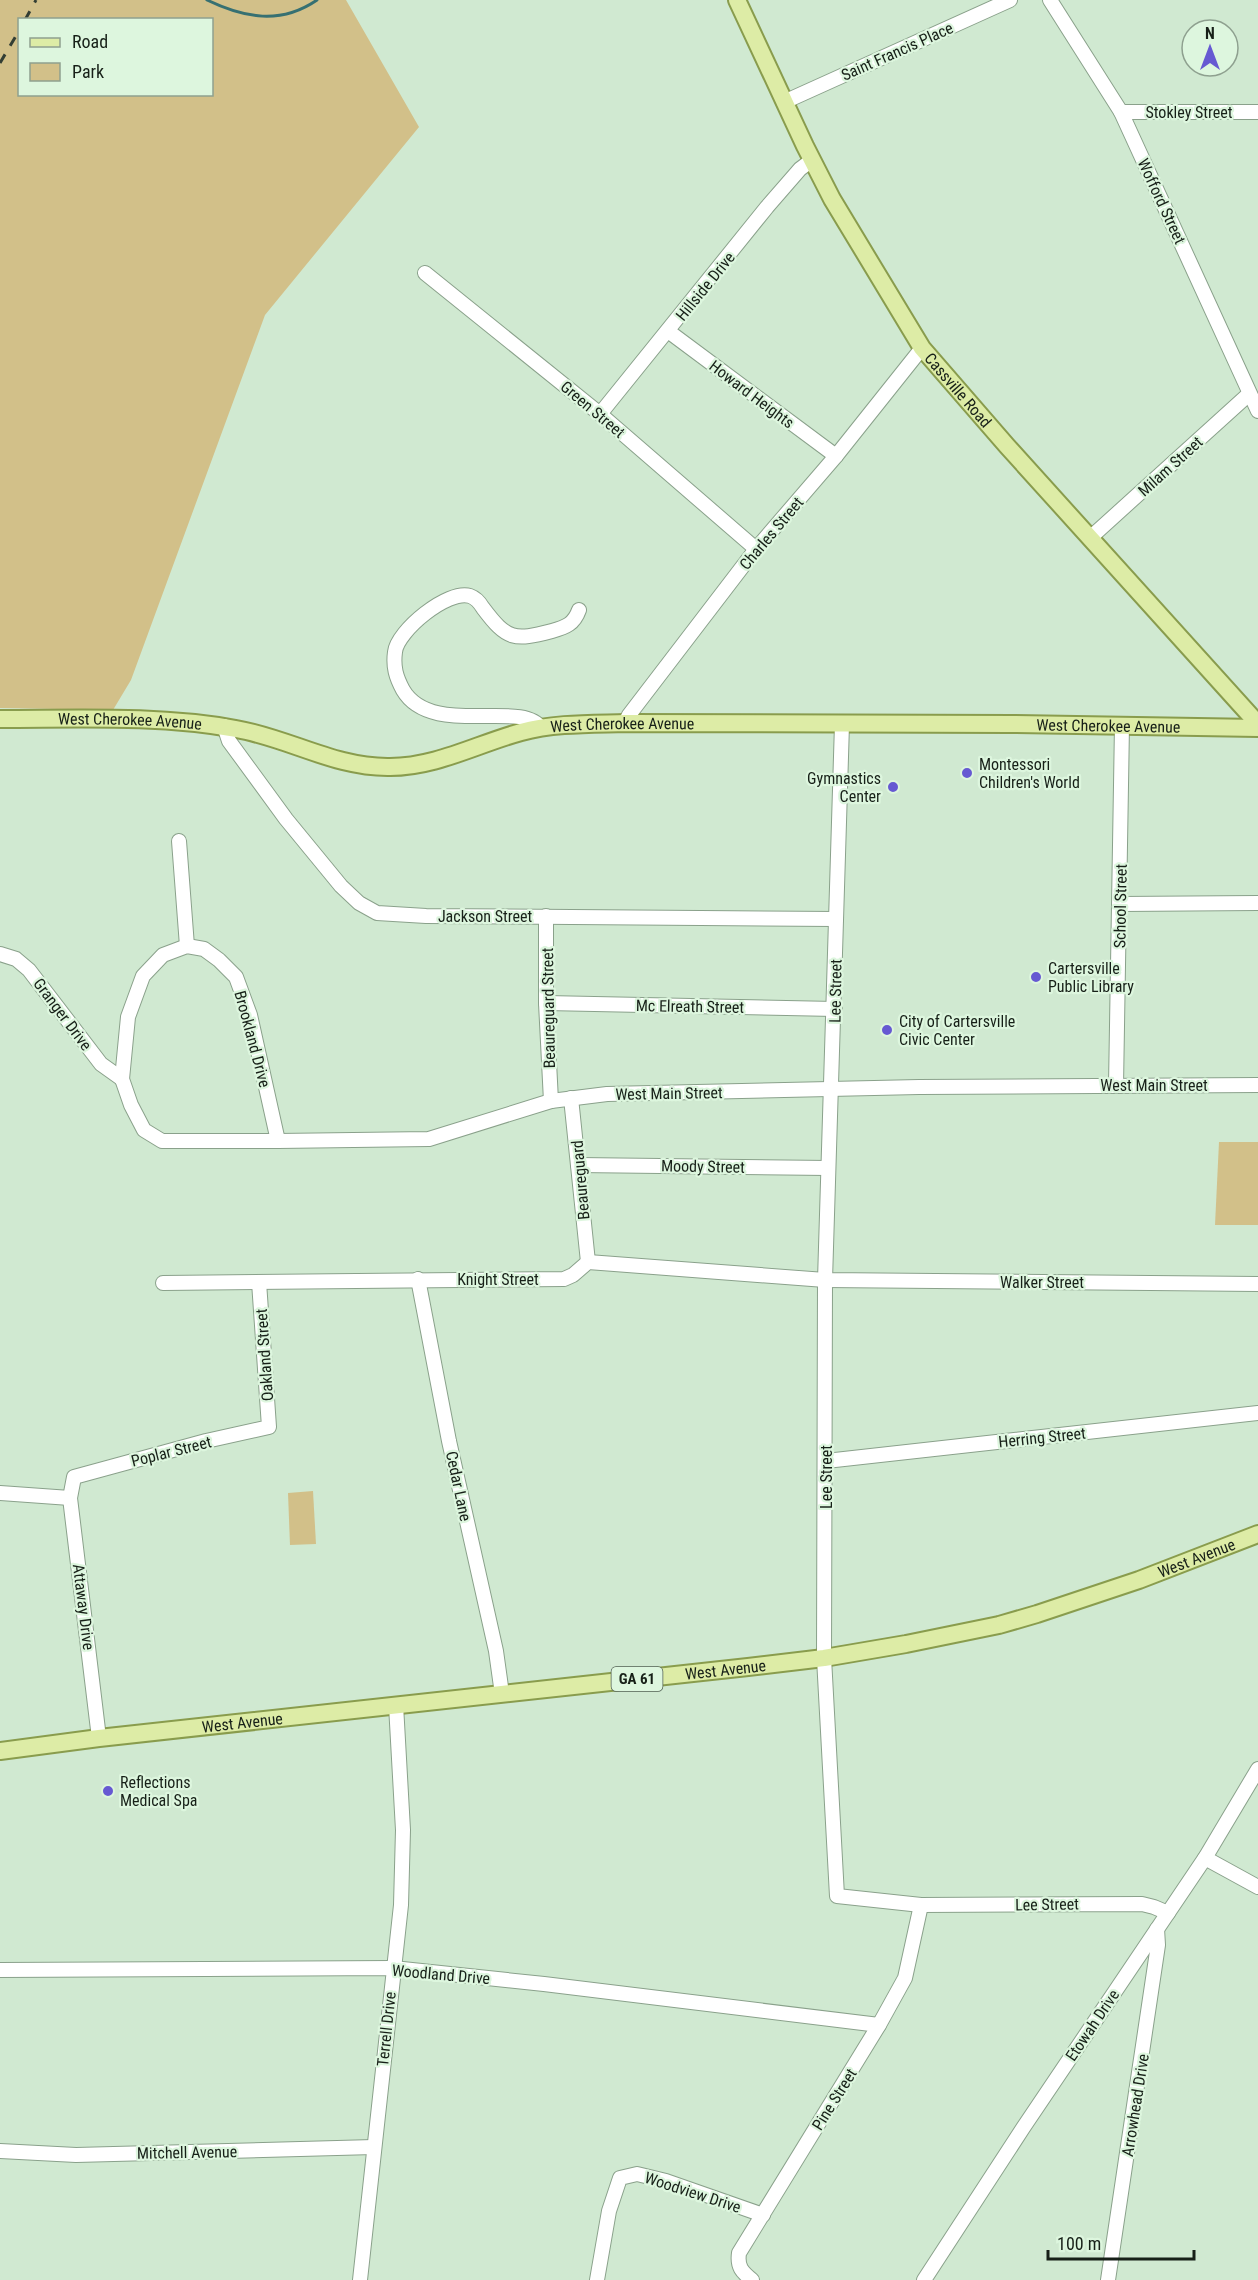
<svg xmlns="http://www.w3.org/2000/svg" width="1258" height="2280" viewBox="0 0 1258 2280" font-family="'Roboto Condensed',sans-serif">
<rect width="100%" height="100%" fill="#d0e9d1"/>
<g fill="#d2c089" fill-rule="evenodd">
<path d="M0,0H346L419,127L265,315L131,680L113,710L0,708ZM20,20H212V94H20Z"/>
<path d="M1219,1142H1258V1225H1215Z"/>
<path d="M313,1491L316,1544L290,1545L288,1493Z"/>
</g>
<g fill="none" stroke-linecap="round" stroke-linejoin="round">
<path stroke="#367072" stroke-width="3" d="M207,0C244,18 281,25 317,0"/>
<defs>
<g id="minor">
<path d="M1050,0L1121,112L1258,411"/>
<path d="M784,102L1010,0"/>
<path d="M1121,112H1258"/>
<path d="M425,273L600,414L756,549"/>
<path d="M668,331L836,456"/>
<path d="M600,414L767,207L800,169L812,160"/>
<path d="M1090,538L1249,394"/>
<path d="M625,723L629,715L756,549L836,456L922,348"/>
<path d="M842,724L825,1280L824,1658L837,1896L921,1905L1142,1904L1154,1907L1168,1913"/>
<path d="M224,726L229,741L286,819L341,886L359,903L377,913L426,916L836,919"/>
<path d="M541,728C522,699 431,738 403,690C396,677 393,667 395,652C397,631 448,589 470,596C476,598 480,603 483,608C507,640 514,641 552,631C566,627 574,624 579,610"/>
<path d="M179,841L187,946"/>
<path d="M1120,904L1258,903"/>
<path d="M546,916V1003L551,1101"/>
<path d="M0,954L16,959L29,970L101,1064L122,1079"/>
<path d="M546,1003L835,1009"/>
<path d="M1116,1086L1122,725"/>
<path d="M571,1098L588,1262"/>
<path d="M278,1141L250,1015L236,977L219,960L204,949L187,946L163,955L143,976L128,1017L122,1079L131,1105L144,1130L162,1141H278L429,1139L551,1101L607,1094L919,1087L1258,1085"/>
<path d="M578,1165L828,1168"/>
<path d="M418,1279L449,1441L496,1651L502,1694"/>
<path d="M163,1283L564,1279L573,1275L588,1262L825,1280L1258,1284"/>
<path d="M826,1461L1258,1413"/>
<path d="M0,1493L70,1498"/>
<path d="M99,1738L70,1498L74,1477L206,1441L269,1427L259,1282"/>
<path d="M1205,1858L1258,1887"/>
<path d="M0,1970L393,1968L544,1984L879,2025"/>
<path d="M0,2151L76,2155L374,2147"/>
<path d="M360,2280L401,1905L403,1830L396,1705"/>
<path d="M597,2280L609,2211L620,2178L637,2174L666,2181L763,2215"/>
<path d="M752,2280C742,2272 737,2267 739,2253L879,2025L905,1978L921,1905"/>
<path d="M924,2280L1023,2128L1205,1858L1258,1769"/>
<path d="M1108,2280L1158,1945L1157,1929"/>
</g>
<g id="major">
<path id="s1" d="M737,0L805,146L832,199L922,348L1007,446L1258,724"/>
<path id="s2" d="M0,719C78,719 159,715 236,729C289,738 335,768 390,767C436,767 477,744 521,732C555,723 591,724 625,723L1012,724L1258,728"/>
<path id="s3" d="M0,1751L99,1738L748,1667L824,1658L906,1644L999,1625L1037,1614L1139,1580L1258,1534"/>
</g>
</defs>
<use href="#minor" stroke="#8aa18b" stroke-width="16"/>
<use href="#major" stroke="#899c4d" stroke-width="20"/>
<use href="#minor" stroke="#fff" stroke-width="14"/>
<use href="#major" stroke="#ddeca6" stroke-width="16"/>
<g stroke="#333e34" stroke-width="3" stroke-dasharray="10 10" stroke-linecap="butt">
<path d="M25,20L36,0"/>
<path d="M0,63L20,29"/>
</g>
</g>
<g fill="#6659d2" stroke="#ddf6de" stroke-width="2">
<circle cx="967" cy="773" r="6"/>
<circle cx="893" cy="787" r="6"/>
<circle cx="1036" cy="977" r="6"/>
<circle cx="887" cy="1030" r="6"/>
<circle cx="108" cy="1791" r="6"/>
</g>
<g text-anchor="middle" stroke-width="4.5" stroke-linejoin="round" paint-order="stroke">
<rect fill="#ddf6de" stroke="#526053" stroke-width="1.5" x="611.5" y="1667" width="51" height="24" rx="4.5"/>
<g font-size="15" font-weight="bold" fill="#172018">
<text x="637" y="1684">GA 61</text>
</g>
<g font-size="16" fill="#172018" stroke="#ddf6de">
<text transform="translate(897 51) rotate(-24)" y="6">Saint Francis Place</text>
<text x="1189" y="118">Stokley Street</text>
<text transform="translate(1162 201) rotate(65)" y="6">Wofford Street</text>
<text transform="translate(705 286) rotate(-51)" y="6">Hillside Drive</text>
<text dy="6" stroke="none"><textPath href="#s1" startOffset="450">Cassville Road</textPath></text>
<text transform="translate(752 394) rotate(37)" y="6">Howard Heights</text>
<text transform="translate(593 409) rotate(40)" y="6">Green Street</text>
<text transform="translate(1170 466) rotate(-42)" y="6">Milam Street</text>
<text transform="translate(771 533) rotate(-50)" y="6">Charles Street</text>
<text dy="6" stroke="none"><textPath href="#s2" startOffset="130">West Cherokee Avenue</textPath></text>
<text dy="6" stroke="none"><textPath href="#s2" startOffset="634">West Cherokee Avenue</textPath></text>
<text dy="6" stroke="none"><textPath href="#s2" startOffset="1120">West Cherokee Avenue</textPath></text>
<text transform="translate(1120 906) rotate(-89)" y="6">School Street</text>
<text x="485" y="922">Jackson Street</text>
<text transform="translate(835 991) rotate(-89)" y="6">Lee Street</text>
<text transform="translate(690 1006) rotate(1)" y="6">Mc Elreath Street</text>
<text transform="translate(548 1008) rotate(-91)" y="6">Beaureguard Street</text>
<text transform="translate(63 1014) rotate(53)" y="6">Granger Drive</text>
<text transform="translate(253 1039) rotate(75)" y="6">Brookland Drive</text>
<text x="1154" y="1091">West Main Street</text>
<text transform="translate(669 1093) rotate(-1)" y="6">West Main Street</text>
<text transform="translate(703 1166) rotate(1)" y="6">Moody Street</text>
<text transform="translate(580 1180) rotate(-95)" y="6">Beaureguard</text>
<text x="498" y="1285">Knight Street</text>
<text x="1042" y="1288">Walker Street</text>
<text transform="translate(264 1355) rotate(-94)" y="6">Oakland Street</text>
<text transform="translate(1042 1437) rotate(-6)" y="6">Herring Street</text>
<text transform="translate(171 1451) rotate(-14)" y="6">Poplar Street</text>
<text transform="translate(826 1477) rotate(-90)" y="6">Lee Street</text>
<text transform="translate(459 1486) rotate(78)" y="6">Cedar Lane</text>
<text dy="6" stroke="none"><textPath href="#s3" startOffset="1216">West Avenue</textPath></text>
<text transform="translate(84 1607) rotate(83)" y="6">Attaway Drive</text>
<text dy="6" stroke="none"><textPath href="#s3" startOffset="730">West Avenue</textPath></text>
<text dy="6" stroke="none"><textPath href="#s3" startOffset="244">West Avenue</textPath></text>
<text transform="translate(1047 1904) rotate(-1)" y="6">Lee Street</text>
<text transform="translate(441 1974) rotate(5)" y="6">Woodland Drive</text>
<text transform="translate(1092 2025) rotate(-56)" y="6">Etowah Drive</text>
<text transform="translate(386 2029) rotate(-84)" y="6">Terrell Drive</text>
<text transform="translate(834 2099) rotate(-58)" y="6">Pine Street</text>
<text transform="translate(1135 2105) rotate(-81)" y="6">Arrowhead Drive</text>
<text transform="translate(187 2152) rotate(-1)" y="6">Mitchell Avenue</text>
<text transform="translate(693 2192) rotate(18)" y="6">Woodview Drive</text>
</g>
<g font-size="16" fill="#172018" stroke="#ddf6de" text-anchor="start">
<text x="979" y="770">Montessori<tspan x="979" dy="18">Children's World</tspan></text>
<text x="881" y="784" text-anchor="end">Gymnastics<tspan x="881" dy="18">Center</tspan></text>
<text x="1048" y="974">Cartersville<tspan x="1048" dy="18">Public Library</tspan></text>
<text x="899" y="1027">City of Cartersville<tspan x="899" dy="18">Civic Center</tspan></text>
<text x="120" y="1788">Reflections<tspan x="120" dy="18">Medical Spa</tspan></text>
</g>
</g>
<rect x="18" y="18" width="195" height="78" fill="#ddf6de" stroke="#8ea08f" stroke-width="1.5"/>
<rect x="30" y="38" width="30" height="9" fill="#ddeca6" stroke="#8ea08f" stroke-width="1.5"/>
<text x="72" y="48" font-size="18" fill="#172018">Road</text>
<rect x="30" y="63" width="30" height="18" fill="#d2c089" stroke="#8ea08f" stroke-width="1.5"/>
<text x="72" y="78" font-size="18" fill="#172018">Park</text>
<g transform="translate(1210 48)"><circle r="28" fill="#ddf6de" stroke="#8ea08f" stroke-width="1.5"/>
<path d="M0-4.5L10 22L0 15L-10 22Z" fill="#6659d2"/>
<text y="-9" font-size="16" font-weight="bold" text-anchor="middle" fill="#172018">N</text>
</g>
<path d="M1048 2250v9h146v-9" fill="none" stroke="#172018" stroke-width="3"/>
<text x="1057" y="2250" font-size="18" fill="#172018" stroke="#ddf6de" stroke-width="4.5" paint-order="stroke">100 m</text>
</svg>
